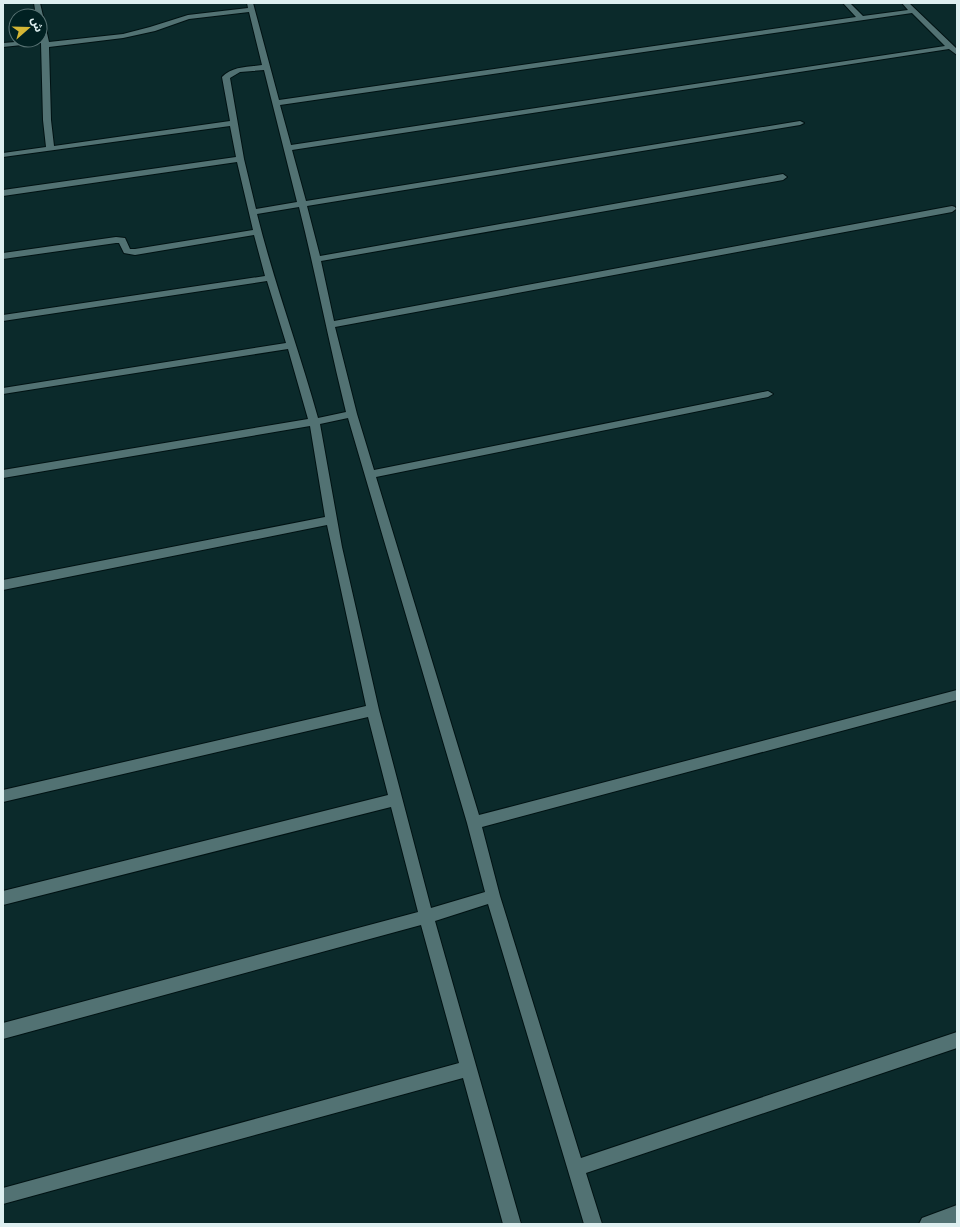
<svg xmlns="http://www.w3.org/2000/svg" width="960" height="1227" viewBox="0 0 960 1227" font-family="Arial,'Noto Sans Arabic',sans-serif">
<rect width="100%" height="100%" fill="#0b2a2b"/>
<g fill="none" stroke-linecap="round" stroke-linejoin="round">
<defs>
<g id="street">
<path d="M34,3H40L49,42L123,34L150,27L188,15L248,8L247,3H253L279,100L856,17L843,3H850L863,16L908,10L902,3H909L957,49V55L949,49L292,150L306,201L800,121L804,123L800,125L307,206L320,256L783,174L787,177L783,180L321,261L334,321L952,206L955,207L956,209L952,212L335,327L357,414L374,470L768,391L773,394L768,397L376,477L479,815L957,690V700L482,827L500,896L581,1158L957,1032V1048L586,1173L602,1224H584L488,904L435,921L521,1224H503L463,1078L3,1204V1188L459,1063L421,925L3,1039V1023L418,912L391,807L3,905V891L388,795L368,717L3,802V790L366,706L327,525L3,590V580L325,517L310,426L3,478V470L308,419L288,349L3,394V388L286,343L267,281L3,321V315L265,276L254,235L135,255L124,253L119,243H116L3,259V253L116,237L125,238L130,249H135L253,230L237,162L3,196V190L236,157L230,126L3,157V153L46,147L43,120L41,43L3,47V43L40,40V16H36ZM249,12L262,65C249,67 232,66 222,77L230,121L54,146L51,120L49,47L123,38L155,31L189,19ZM912,13L945,46L291,145L280,105ZM264,70L297,202L256,209L244,159L230,78L240,72ZM299,207C316,275 329,344 346,412L318,418C299,349 274,283 257,214ZM348,418L467,823L485,892L431,908L379,710L342,547L320,424Z"/>
<path d="M957,1205V1223L953,1224H919L922,1218Z"/>
</g>
</defs>
<use href="#street" stroke="#001213" stroke-width="2"/>
<use href="#street" fill="#527273" fill-rule="evenodd"/>
</g>
<rect width="960" height="1227" fill="none" stroke="#deeff0" stroke-width="8"/>
<g transform="translate(28 28) rotate(70)"><circle r="19" fill="#012122" stroke="#597374"/>
<path d="M0-3L7 15L0 10L-7 15Z" fill="#d4b635"/>
<text y="-6" font-size="11" font-weight="bold" text-anchor="middle" fill="#deeff0">ش</text>
</g>
</svg>
